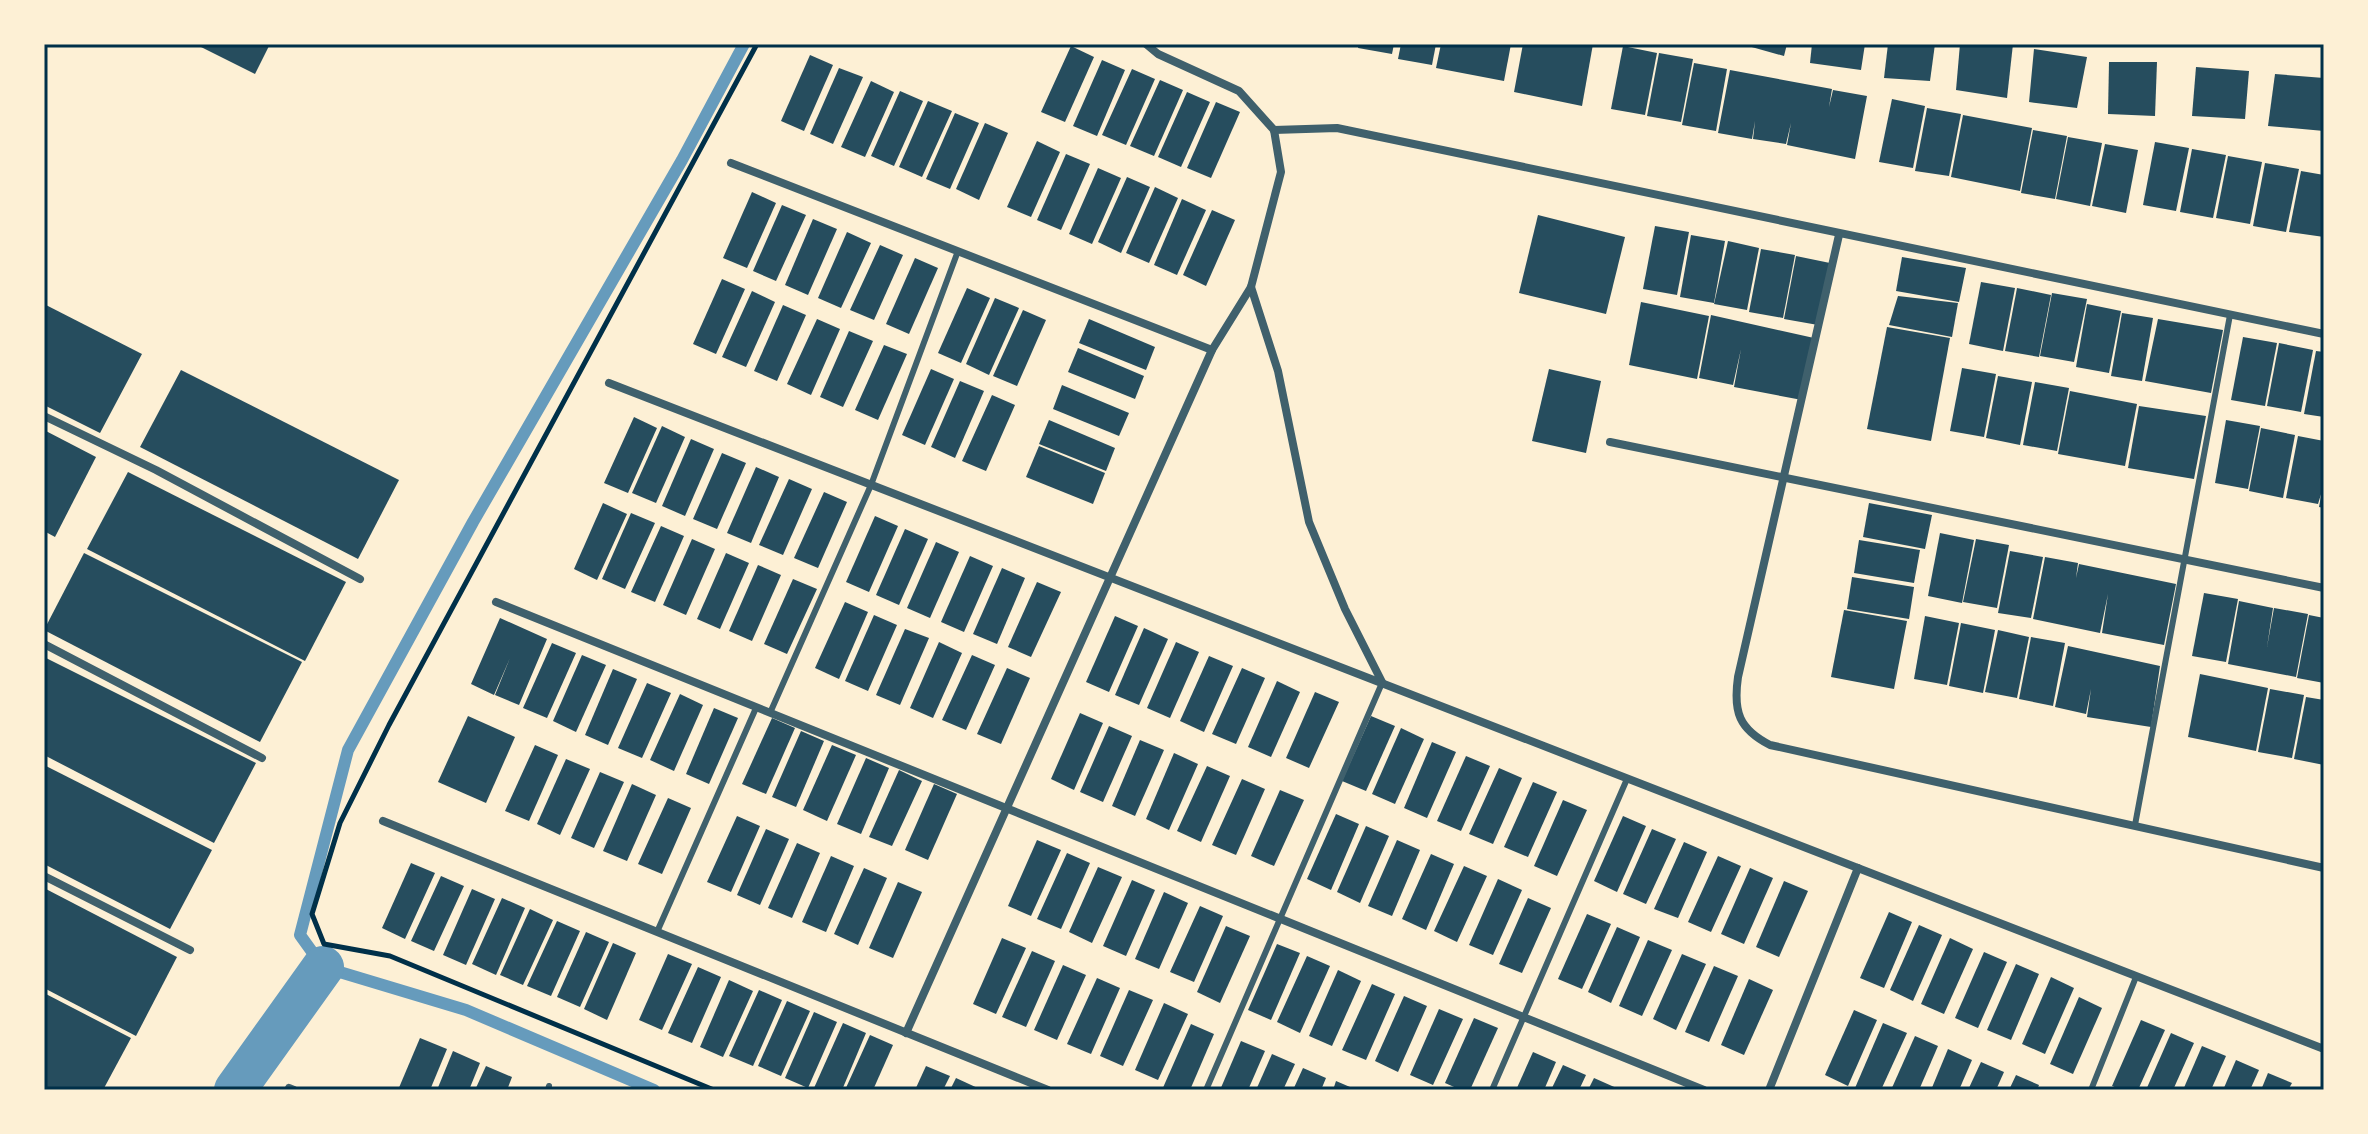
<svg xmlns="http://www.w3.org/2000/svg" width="2368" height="1134" viewBox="0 0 2368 1134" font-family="'Exo 2',sans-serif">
<rect width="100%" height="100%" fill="#fdf0d5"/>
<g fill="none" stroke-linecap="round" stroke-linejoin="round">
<path stroke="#669bbc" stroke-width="12" d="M654,1090L466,1010L323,967L300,935L348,750L473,522L682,160L744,44"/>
<path stroke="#669bbc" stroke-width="42" d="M235,1090L323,967"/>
</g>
<g fill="#264d5e">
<path d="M195,44H270L255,74Z"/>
<path d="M1359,44H1394L1392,54L1358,48Z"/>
<path d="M1401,44H1436L1432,65L1398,59Z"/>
<path d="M1441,44H1511L1504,81L1436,68Z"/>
<path d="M1523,44H1593L1582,106L1514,92Z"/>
<path d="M1741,44H1787L1784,56Z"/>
<path d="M1812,44H1865L1861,70L1810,63Z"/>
<path d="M1888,44H1935L1930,81L1884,78Z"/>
<path d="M1960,44H2013L2007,98L1956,90Z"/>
<path d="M1071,46L1094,57L1065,122L1041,112Z"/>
<path d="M1623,46L1657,53L1645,115L1611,109Z"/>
<path d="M2034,49L2087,57L2077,108L2029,102Z"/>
<path d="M1659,53L1693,59L1681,122L1647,116Z"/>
<path d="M810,55L833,65L804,131L781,121Z"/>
<path d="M1102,60L1125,70L1097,136L1073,126Z"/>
<path d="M2109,62H2157L2155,116L2108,114Z"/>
<path d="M1694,63L1727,69L1716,131L1682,125Z"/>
<path d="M2196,67L2249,71L2245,119L2192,116Z"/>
<path d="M839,68L863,77L833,144L810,134Z"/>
<path d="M1132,69L1155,79L1126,145L1102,135Z"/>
<path d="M1730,70L1832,89L1829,107L1833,90L1867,96L1855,159L1787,145L1791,123L1786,144L1753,139L1755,121L1752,139L1718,133Z"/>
<path d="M2275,74L2324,78V131L2268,126Z"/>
<path d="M1160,80L1183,90L1154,156L1130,146Z"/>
<path d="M871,81L894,92L865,157L841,147Z"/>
<path d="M900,91L923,101L894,166L871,156Z"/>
<path d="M1187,92L1210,102L1181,167L1158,157Z"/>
<path d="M1892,99L1925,106L1913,168L1879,162Z"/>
<path d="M928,101L952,111L922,177L899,167Z"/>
<path d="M1216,102L1240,112L1211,178L1187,168Z"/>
<path d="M1927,108L1961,114L1949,176L1915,171Z"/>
<path d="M955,113L979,123L950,189L926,179Z"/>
<path d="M1963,115L2032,128L2020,191L1951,177Z"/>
<path d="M985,123L1008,133L979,200L956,189Z"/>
<path d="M2033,130L2067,136L2055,199L2021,193Z"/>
<path d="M2068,137L2102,143L2090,206L2056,199Z"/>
<path d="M1037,141L1060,152L1031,217L1007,207Z"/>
<path d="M2155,142L2189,148L2176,211L2143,205Z"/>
<path d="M2105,144L2138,150L2126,213L2092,206Z"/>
<path d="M2192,149L2226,155L2213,218L2180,212Z"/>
<path d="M1066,154L1090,164L1061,230L1037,220Z"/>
<path d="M2228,156L2262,162L2250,224L2216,218Z"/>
<path d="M2265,163L2299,169L2286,232L2253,226Z"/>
<path d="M1098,168L1121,178L1092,244L1069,234Z"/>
<path d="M2301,171L2324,175V237L2289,232Z"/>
<path d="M1127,177L1150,187L1121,253L1098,242Z"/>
<path d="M1155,187L1178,198L1149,263L1126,253Z"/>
<path d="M752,192L776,203L747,268L723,258Z"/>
<path d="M1182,199L1206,210L1177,275L1154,265Z"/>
<path d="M782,205L806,215L776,281L753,271Z"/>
<path d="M1212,210L1235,220L1206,286L1183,275Z"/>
<path d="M1538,215L1625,237L1606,314L1519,293Z"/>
<path d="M813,219L837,229L808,295L785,285Z"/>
<path d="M1655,226L1689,232L1677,295L1643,289Z"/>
<path d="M847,232L871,243L841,308L818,298Z"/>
<path d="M1691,235L1725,241L1714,303L1680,297Z"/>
<path d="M1728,241L1759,248L1747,310L1714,304Z"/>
<path d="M880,245L903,255L874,320L850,310Z"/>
<path d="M1761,249L1795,255L1783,318L1749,312Z"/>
<path d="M1796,256L1830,263L1818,325L1784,319Z"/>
<path d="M1902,257L1966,268L1959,302L1896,291Z"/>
<path d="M915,258L938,268L909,334L886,324Z"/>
<path d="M722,279L745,289L716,354L693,344Z"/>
<path d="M1981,282L2015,288L2003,351L1969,344Z"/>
<path d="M967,288L990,298L961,363L938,353Z"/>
<path d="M2017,288L2051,295L2039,357L2005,351Z"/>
<path d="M752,291L775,302L746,367L722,357Z"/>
<path d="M2052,293L2087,299L2074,362L2040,356Z"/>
<path d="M1898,296L1958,303L1952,337L1889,325Z"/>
<path d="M995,298L1019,308L989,375L966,364Z"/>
<path d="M1641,302L1709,316L1697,379L1629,365Z"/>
<path d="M44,304L142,354L100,433L44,405Z"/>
<path d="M2087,304L2121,311L2109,373L2076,367Z"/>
<path d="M783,305L806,315L777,381L754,371Z"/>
<path d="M1023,310L1046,320L1017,386L993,376Z"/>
<path d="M2122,313L2153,318L2142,381L2111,376Z"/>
<path d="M1711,315L1814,338L1802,400L1734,387L1741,349L1733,385L1699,378Z"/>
<path d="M817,319L840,329L811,395L787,384Z"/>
<path d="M1089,319L1155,347L1146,370L1079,343Z"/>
<path d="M2158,319L2223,330L2211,393L2145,381Z"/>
<path d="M1887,327L1950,338L1931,441L1867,429Z"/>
<path d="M849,331L873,341L843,407L820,397Z"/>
<path d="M2243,337L2277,343L2265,406L2231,400Z"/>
<path d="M2279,343L2313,350L2301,412L2267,406Z"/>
<path d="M884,345L907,354L878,420L855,410Z"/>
<path d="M1078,348L1144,376L1135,399L1068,372Z"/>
<path d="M2316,351L2324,352V417L2304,414Z"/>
<path d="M1962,368L1996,374L1984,437L1950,431Z"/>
<path d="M931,369L954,379L925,445L902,435Z"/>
<path d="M1549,369L1601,381L1586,453L1532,441Z"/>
<path d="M181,370L399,480L358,559L140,447Z"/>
<path d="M1998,376L2032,382L2020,445L1986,438Z"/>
<path d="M960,381L984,391L955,458L931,447Z"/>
<path d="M2035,382L2069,388L2057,451L2023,445Z"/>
<path d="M1062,385L1129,413L1119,436L1053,409Z"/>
<path d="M2070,391L2137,404L2125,466L2058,454Z"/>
<path d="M992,395L1015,405L986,471L962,461Z"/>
<path d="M2139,406L2206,416L2194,479L2128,468Z"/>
<path d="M634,417L657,428L628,493L604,483Z"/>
<path d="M1049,420L1115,448L1106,471L1039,444Z"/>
<path d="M2226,420L2260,426L2248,489L2215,483Z"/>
<path d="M662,426L685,437L656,503L632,493Z"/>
<path d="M2261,428L2295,435L2283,498L2249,491Z"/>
<path d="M44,430L96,457L55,537L44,531Z"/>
<path d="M2298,436L2324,441V508L2319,507L2322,491L2318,504L2286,498Z"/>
<path d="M691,439L714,449L685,516L662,506Z"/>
<path d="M1039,446L1105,473L1093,504L1026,477Z"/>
<path d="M722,453L746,463L717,529L693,519Z"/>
<path d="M756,467L779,477L751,543L727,533Z"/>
<path d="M128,472L346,582L305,661L87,549Z"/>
<path d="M789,479L812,489L783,555L759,545Z"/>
<path d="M824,492L847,502L818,568L794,558Z"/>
<path d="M603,503L627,514L597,580L574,569Z"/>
<path d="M1869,503L1932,515L1925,549L1863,537Z"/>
<path d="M631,513L655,523L625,589L602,579Z"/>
<path d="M875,516L898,526L869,592L846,582Z"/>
<path d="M661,526L684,536L655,602L631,592Z"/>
<path d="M905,529L928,539L899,605L876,595Z"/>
<path d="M1940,533L1974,540L1962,603L1928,596Z"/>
<path d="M692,539L715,549L686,615L663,605Z"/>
<path d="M1976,539L2009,545L1997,608L1963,602Z"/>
<path d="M1859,540L1920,550L1914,583L1854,573Z"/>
<path d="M936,542L959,552L930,618L907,608Z"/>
<path d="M2010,551L2043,557L2031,618L1998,613Z"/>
<path d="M84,553L302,662L260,742L44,630Z"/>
<path d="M726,553L749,563L720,629L697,619Z"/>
<path d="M970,556L993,566L964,632L941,622Z"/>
<path d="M2045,557L2078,563L2076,578L2079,564L2176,584L2164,645L2102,633L2108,594L2100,633L2033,619Z"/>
<path d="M758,565L781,575L752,641L729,631Z"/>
<path d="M1002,568L1025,578L997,644L973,634Z"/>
<path d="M1852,577L1914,587L1909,619L1847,609Z"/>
<path d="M793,579L817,589L787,654L764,644Z"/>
<path d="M1037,582L1061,592L1031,657L1008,647Z"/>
<path d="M2204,593L2238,599L2226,662L2192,656Z"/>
<path d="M2239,601L2273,608L2267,647L2274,608L2308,614L2296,677L2228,664Z"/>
<path d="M845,602L868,612L839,679L815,668Z"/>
<path d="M1844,610L1907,621L1894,689L1831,677Z"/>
<path d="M874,615L897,625L868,691L845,681Z"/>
<path d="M2309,615L2324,618V683L2297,678Z"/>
<path d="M1115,616L1138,626L1109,692L1086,682Z"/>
<path d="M1925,616L1959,623L1947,685L1914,679Z"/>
<path d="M500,618L547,639L519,705L495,695L510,658L494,695L471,684Z"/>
<path d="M1961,623L1995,630L1983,693L1949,686Z"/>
<path d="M1144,628L1168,639L1139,705L1115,695Z"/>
<path d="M905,629L929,638L900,705L876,695Z"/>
<path d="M1998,630L2029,637L2017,698L1985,692Z"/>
<path d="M2031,637L2065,643L2053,706L2019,699Z"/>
<path d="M939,642L962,653L933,718L910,708Z"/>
<path d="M1176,642L1199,652L1170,718L1147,708Z"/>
<path d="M552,643L576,653L547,718L523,708Z"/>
<path d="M2068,646L2160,666L2151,727L2087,717L2091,689L2086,714L2055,707Z"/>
<path d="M582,655L606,665L576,732L553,721Z"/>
<path d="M972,655L995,665L966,730L942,720Z"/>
<path d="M1209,656L1233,666L1204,732L1180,721Z"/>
<path d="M44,657L256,763L214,843L44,755Z"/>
<path d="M1007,668L1030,678L1001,744L977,734Z"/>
<path d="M1242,668L1265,678L1236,744L1212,734Z"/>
<path d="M613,669L637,679L608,745L585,735Z"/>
<path d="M2200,674L2268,688L2256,751L2188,737Z"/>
<path d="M1277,681L1300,692L1271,757L1248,747Z"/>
<path d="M647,683L671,693L642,758L618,748Z"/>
<path d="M2270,689L2304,695L2292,758L2258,752Z"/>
<path d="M1315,692L1339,702L1309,768L1286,758Z"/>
<path d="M680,694L703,705L674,771L650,760Z"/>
<path d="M2306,697L2324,700V765L2294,759Z"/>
<path d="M714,708L738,718L709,784L686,774Z"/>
<path d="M1080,713L1103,723L1074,790L1051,779Z"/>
<path d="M468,716L515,737L486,803L438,782Z"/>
<path d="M1371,716L1395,726L1366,791L1342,781Z"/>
<path d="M772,718L795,728L766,794L742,784Z"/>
<path d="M1109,726L1132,736L1103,802L1080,792Z"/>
<path d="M1401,728L1424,739L1395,804L1372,794Z"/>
<path d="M801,731L824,741L796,807L772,797Z"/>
<path d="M1140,740L1164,750L1135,816L1112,806Z"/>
<path d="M1432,742L1456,752L1427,818L1404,808Z"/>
<path d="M535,745L558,755L529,821L505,811Z"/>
<path d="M832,745L856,755L827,821L803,810Z"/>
<path d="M1174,753L1198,764L1169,830L1146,819Z"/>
<path d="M1466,756L1490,766L1461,831L1437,821Z"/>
<path d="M866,758L889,768L861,834L837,824Z"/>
<path d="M566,759L590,769L560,835L537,824Z"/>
<path d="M44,765L212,850L170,929L44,864Z"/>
<path d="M1207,766L1230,776L1201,842L1177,831Z"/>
<path d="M1499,768L1522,778L1493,844L1469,834Z"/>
<path d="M899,770L922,781L892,846L869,837Z"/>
<path d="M600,772L624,782L594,848L571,838Z"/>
<path d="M1242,779L1265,789L1236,855L1212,845Z"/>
<path d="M1533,782L1557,792L1528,857L1504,847Z"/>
<path d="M632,784L656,795L627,861L603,851Z"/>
<path d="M934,784L957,794L928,860L905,850Z"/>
<path d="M1280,790L1304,800L1274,866L1251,856Z"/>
<path d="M668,798L691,808L662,874L638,864Z"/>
<path d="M1563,800L1587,810L1557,876L1534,866Z"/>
<path d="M1336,814L1359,824L1331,890L1307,879Z"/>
<path d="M737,816L760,826L731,892L707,882Z"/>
<path d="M1623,816L1646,826L1617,892L1594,881Z"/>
<path d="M1366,826L1389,836L1360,903L1337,892Z"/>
<path d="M766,829L789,839L760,905L737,895Z"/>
<path d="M1652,829L1676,839L1646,904L1623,894Z"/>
<path d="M1037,840L1061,850L1031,916L1008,906Z"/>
<path d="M1397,840L1420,850L1392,916L1368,906Z"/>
<path d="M1684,842L1707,852L1678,918L1654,909Z"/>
<path d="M797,843L820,853L792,918L768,908Z"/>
<path d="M1067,853L1090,863L1061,929L1037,919Z"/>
<path d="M1431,854L1454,864L1426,930L1402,919Z"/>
<path d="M831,856L854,866L826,932L802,922Z"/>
<path d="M1718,856L1741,866L1711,932L1688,922Z"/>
<path d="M411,863L435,873L405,939L382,928Z"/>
<path d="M1464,866L1487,876L1457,942L1434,931Z"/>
<path d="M1098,867L1122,877L1092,943L1069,932Z"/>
<path d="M864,868L887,878L858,945L834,934Z"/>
<path d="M1750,868L1773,878L1744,944L1721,934Z"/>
<path d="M441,876L464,886L434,951L411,941Z"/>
<path d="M1498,879L1522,890L1493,955L1469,945Z"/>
<path d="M1132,880L1155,890L1126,956L1103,946Z"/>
<path d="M1784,881L1808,891L1779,957L1756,947Z"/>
<path d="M898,882L922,892L893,958L869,948Z"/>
<path d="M44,888L177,957L136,1036L44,988Z"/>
<path d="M472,889L495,899L466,965L443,955Z"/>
<path d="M1164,892L1188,903L1159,969L1135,959Z"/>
<path d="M502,898L525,908L496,975L472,964Z"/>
<path d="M1528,898L1551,908L1522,973L1499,964Z"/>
<path d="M1200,906L1223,916L1194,982L1170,972Z"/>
<path d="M530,909L553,920L523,985L500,975Z"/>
<path d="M1889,912L1912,922L1884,988L1860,978Z"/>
<path d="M1587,914L1611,924L1582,989L1558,979Z"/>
<path d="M557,921L580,931L551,996L527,986Z"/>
<path d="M1919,925L1942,935L1913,1001L1890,990Z"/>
<path d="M1226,926L1250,936L1220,1003L1197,992Z"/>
<path d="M1617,927L1640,937L1611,1003L1588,992Z"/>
<path d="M586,932L609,942L580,1007L557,997Z"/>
<path d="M1002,938L1026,948L996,1014L973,1004Z"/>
<path d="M1950,938L1973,949L1944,1014L1921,1004Z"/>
<path d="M1648,940L1672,950L1642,1016L1619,1006Z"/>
<path d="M613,943L636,953L607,1020L584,1009Z"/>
<path d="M1277,944L1300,953L1271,1020L1248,1010Z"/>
<path d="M1032,951L1055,961L1026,1027L1002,1017Z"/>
<path d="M1984,952L2007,962L1978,1028L1955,1018Z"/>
<path d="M668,954L692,964L662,1030L639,1020Z"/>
<path d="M1682,954L1706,964L1676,1030L1653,1019Z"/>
<path d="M1307,956L1330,966L1300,1033L1277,1022Z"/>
<path d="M2016,964L2039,974L2011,1040L1987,1030Z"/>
<path d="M1063,965L1086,975L1057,1040L1034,1030Z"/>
<path d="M1714,966L1738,976L1709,1042L1685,1032Z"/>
<path d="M698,967L721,977L692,1043L668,1033Z"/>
<path d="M1338,970L1361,981L1332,1046L1309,1036Z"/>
<path d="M2051,977L2074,988L2045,1054L2022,1044Z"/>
<path d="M1097,978L1120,988L1091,1054L1067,1044Z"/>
<path d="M1749,979L1773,990L1744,1055L1721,1045Z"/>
<path d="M729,980L753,991L723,1057L700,1047Z"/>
<path d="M1372,984L1395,994L1366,1060L1342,1050Z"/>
<path d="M759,990L782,1000L753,1066L729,1056Z"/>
<path d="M1129,990L1153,1000L1123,1066L1100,1056Z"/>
<path d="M44,993L131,1038L103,1090H44Z"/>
<path d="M1404,996L1427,1006L1398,1072L1375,1061Z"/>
<path d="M2079,997L2102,1008L2073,1074L2050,1064Z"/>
<path d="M787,1001L810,1011L781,1076L758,1066Z"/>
<path d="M1164,1003L1188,1014L1158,1080L1135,1070Z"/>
<path d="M1439,1009L1463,1019L1433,1085L1410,1075Z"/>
<path d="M1854,1010L1877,1020L1848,1086L1825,1075Z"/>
<path d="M814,1012L837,1022L808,1088L785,1078Z"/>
<path d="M1474,1018L1498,1028L1470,1090H1461L1445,1083Z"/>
<path d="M2141,1020L2165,1030L2138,1090H2122L2112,1086Z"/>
<path d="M843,1023L866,1033L842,1090H818L814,1088Z"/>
<path d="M1883,1023L1907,1033L1881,1090H1859L1855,1088Z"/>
<path d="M1191,1024L1214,1034L1190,1090H1162Z"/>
<path d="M2171,1033L2194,1043L2173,1090H2146Z"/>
<path d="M870,1035L893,1045L873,1090H845Z"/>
<path d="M1915,1036L1938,1046L1919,1090H1891Z"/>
<path d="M420,1038L447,1049L430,1090H398Z"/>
<path d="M1241,1041L1265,1051L1248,1090H1220Z"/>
<path d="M2202,1046L2226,1056L2211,1090H2183Z"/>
<path d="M1948,1049L1972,1060L1959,1090H1931Z"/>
<path d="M453,1051L480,1063L469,1090H437Z"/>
<path d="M1533,1052L1556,1062L1544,1090H1516Z"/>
<path d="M1272,1054L1295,1064L1283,1090H1256Z"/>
<path d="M2236,1060L2259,1070L2250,1090H2223Z"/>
<path d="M1981,1062L2004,1072L1996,1090H1968Z"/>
<path d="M1563,1065L1586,1075L1579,1090H1551Z"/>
<path d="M486,1066L512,1077L507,1090H475Z"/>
<path d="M926,1066L950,1076L943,1090H915Z"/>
<path d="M1303,1068L1326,1078L1321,1090H1293Z"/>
<path d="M2268,1073L2292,1083L2288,1090H2261Z"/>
<path d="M2016,1075L2039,1085L2037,1090H2009Z"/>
<path d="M956,1078L982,1090H950Z"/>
<path d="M1594,1078L1621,1090H1588Z"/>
<path d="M1336,1081L1357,1090H1333Z"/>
</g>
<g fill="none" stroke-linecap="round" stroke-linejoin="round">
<path stroke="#003049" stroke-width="5" d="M714,1090L390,956L324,944L312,914L340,823L389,725L757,44"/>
<g stroke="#3f606c" stroke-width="6">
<path d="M770,713L871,485L958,251"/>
<path d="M2135,825L2230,315"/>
<path d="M657,932L756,708"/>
<path d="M548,1090L549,1086"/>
<path d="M1206,1090L1382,683"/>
<path d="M1492,1090L1627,779"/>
<path d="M2091,1090L2136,977"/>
</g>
<g stroke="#3f606c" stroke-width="8">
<path d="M1274,130L1337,128L2324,334"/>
<path d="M731,163L1212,350"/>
<path d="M1839,235L1738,677C1733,712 1739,729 1770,745L2324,868"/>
<path d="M1251,287L1278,371L1309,522L1345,609L1382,682"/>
<path d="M609,383L2324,1049"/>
<path d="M44,416L156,470L360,579"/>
<path d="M1610,442L2324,588"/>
<path d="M496,602L1704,1090"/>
<path d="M44,644L262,758"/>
<path d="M383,821L1048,1090"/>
<path d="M44,876L190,950"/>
<path d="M906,1033L1212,350L1251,287L1281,172L1274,130L1239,91L1158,54L1146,44"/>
<path d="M289,1088L294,1090"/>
<path d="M1769,1090L1858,868"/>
</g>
</g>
<rect width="2368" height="1134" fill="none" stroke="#fdf0d5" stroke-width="92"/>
<rect x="46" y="46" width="2276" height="1042" fill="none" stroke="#003049" stroke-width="3"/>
</svg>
